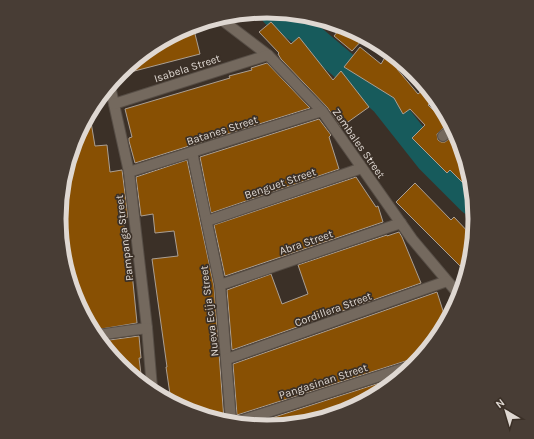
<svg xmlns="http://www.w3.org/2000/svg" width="534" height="439" viewBox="0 0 534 439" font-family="Karla,sans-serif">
<rect width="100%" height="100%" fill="#3b3027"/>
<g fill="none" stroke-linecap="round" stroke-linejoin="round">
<path stroke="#175b5c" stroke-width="29" d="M275,13L304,32L357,77L385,102L430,159L472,201"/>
</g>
<g fill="#885003" stroke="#ab9f93">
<path d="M271,22L291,44L299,37L333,80L341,71L369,107L341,127L327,107L281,59L278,54L279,53L259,32Z"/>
<path d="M193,26L200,54L119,75L120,72L187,27Z"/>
<path d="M342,26L347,27L364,38L352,51L334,36Z"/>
<path d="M360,47L381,64L387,54L401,63L397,69L418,94L425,88L434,101L428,105L447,124L437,134L438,140L441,142H445L455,134L460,140L469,189L450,170L447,173L412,138L425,125L410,109L403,114L394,98L344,67Z"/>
<path d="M267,63L310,108L135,163L129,141V138L132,137L125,109L230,78L229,76L252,70L251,68Z"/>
<path d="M90,116L95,146L107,145L110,172L122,170L128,217L123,218L128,256L129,263L131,262L137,323L95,330L75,300L69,262L65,243H64L61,209L74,140Z"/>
<path d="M319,119L331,135L329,137L339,169L211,213L200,157Z"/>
<path d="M187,160L214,286L224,420L187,412L171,401L166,367H167L152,259L178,256L174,231L155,233L153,214L141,216L136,177Z"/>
<path d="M356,177L376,207L378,206L383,222L225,276L214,225Z"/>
<path d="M415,183L451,220L454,217L472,236L465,271L396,202Z"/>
<path d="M399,232L402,237L421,283L232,350L227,290L271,274L282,304L308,294L298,265L387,235V236Z"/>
<path d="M437,292L446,320L420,358H415L237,415L233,364Z"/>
<path d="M139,336L141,358H139L142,382L119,367L102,341Z"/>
<path d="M401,376L347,412L267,428L250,425Z"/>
</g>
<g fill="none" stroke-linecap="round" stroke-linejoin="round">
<defs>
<g id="street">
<path d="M222,20L268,55L322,111L412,239L460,296"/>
<path d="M110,86L129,172L147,328L152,388"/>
<path d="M114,104L268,55"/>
<path d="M443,136L452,128"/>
<path d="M192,152L220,285L231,421"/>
<path d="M129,172L322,111"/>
<path d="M207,221L362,168"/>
<path d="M220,285L401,223"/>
<path d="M98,335L147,328"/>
<path d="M227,359L447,281"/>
<path d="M237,422L417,364"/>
</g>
</defs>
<use href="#street" stroke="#574e46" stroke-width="12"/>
<use href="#street" stroke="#74695e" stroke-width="10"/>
</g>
<g text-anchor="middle" stroke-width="3.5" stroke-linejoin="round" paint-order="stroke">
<g font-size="11" fill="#dfd8d2" stroke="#3b3027">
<text transform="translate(187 68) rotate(-18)" y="4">Isabela Street</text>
<text transform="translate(222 130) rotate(-18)" y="4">Batanes Street</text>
<text transform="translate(359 143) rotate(55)" y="4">Zambales Street</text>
<text transform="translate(280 183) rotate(-19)" y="4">Benguet Street</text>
<text transform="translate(124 238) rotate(-97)" y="4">Pampanga Street</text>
<text transform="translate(306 242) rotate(-19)" y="4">Abra Street</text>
<text transform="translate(333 309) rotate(-20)" y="4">Cordillera Street</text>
<text transform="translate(209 311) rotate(-97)" y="4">Nueva Ecija Street</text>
<text transform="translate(323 381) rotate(-18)" y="4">Pangasinan Street</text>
</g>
</g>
<path d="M0 0H534V439H0ZM66 219a201 201 0 1 1 402 0a201 201 0 1 1-402 0Z" fill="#483d35" fill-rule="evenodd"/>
<path fill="none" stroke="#dfd8d2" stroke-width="5" d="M66 219a201 201 0 1 1 402 0a201 201 0 1 1-402 0Z"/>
<g transform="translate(506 411) rotate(322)" stroke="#3b3027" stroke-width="3" paint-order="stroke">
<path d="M0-3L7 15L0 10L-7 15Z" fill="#dfd8d2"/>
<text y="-6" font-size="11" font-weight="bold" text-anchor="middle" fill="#dfd8d2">N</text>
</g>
</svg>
